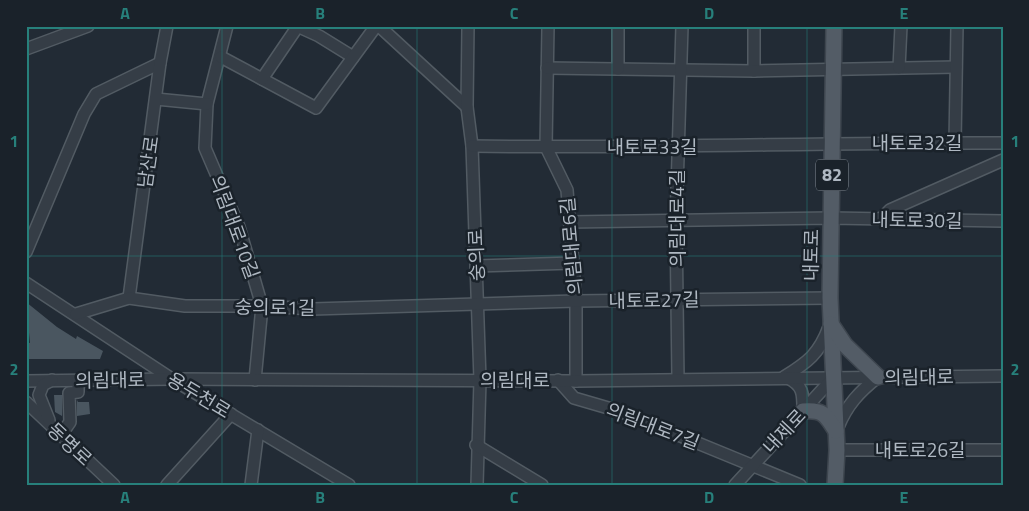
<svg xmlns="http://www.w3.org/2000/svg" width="1029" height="511" viewBox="0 0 1029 511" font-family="'Titillium Web','Noto Sans KR',sans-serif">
<rect width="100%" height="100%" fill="#222b35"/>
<g fill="#4a5660">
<path d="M26,302L57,327L76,339L77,336L103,351L100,359H26V342L30,343Z"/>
<path d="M54,395H62V416L55,412Z"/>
<path d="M77,400L78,402H89L90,414L77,416Z"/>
</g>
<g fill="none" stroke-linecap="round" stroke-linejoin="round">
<defs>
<g id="minor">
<path d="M227,26L207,104L205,148L239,227L262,306L255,380"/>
<path d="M297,26L319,36L353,57"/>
<path d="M379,26L467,107"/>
<path d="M468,26L467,107L472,146L480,380L477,485"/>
<path d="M548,26L546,147L567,190L576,301V381"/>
<path d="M754,26V71"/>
<path d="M26,49L88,26"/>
<path d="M221,57L316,108L376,26"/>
<path d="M547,68L754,71L956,67"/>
<path d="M899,68L901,26"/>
<path d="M618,69V26"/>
<path d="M262,79L298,26"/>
<path d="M156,99L207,104"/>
<path d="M955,142L957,26"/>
<path d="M472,146C649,149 826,142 1003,143"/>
<path d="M881,219L890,210L1003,160"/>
<path d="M570,222L831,218L1003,221"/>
<path d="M26,252L84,114L96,94L160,63"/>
<path d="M476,266L573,263"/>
<path d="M26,283L172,379L349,485"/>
<path d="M129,298L160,63L167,26"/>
<path d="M76,314L129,298L185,306H262L313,309L576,301L830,298"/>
<path d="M784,377C808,362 819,354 829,327"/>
<path d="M788,378C804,386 803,395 803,411"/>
<path d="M678,379L676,222L682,26"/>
<path d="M558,380L574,398L622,412L800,485"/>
<path d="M26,381L172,379L576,381L1003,376"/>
<path d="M26,402L114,485"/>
<path d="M49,420L39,395L43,385L52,380"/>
<path d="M838,427C847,405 859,392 878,377"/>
<path d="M61,435L70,422L69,393L78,392V380"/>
<path d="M476,445L542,485"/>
<path d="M837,450H1003"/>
<path d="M167,485L231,414"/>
<path d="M251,485L258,430"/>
<path d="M735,485L833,378"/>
</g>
<g id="major">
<path d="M834,26L830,298L837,450L835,485"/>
<path d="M831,324L845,345L878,377"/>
<path d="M803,411C823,409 826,415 836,431"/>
</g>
</defs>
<use href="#minor" stroke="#525b63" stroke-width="14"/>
<use href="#major" stroke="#3e464f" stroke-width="18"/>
<use href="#minor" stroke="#353d46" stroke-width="11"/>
<use href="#major" stroke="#535c66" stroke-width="15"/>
</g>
<path fill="none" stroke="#27807b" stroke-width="1" stroke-opacity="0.55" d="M222,26V485M417,26V485M612,26V485M807,26V485M26,256H1003"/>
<g text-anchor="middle" stroke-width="5" stroke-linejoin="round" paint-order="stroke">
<rect fill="#1a222a" stroke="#828b94" stroke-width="1" x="816" y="159.5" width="32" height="31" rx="4"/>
<g font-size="18" font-weight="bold" fill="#afb8c2">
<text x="832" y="181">82</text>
</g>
<g font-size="19" fill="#afb8c2" stroke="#1a222a">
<text x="917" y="150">내토로32길</text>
<text x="652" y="154">내토로33길</text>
<text transform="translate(148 162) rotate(-82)" y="7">남산로</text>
<text transform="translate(677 218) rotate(-90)" y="7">의림대로4길</text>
<text transform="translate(917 220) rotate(1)" y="7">내토로30길</text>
<text transform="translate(235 227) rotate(70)" y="7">의림대로10길</text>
<text transform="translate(571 246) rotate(-95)" y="7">의림대로6길</text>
<text transform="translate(476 255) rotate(-92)" y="7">숭의로</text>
<text transform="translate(811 255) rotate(-89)" y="7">내토로</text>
<text transform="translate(654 300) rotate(-1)" y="7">내토로27길</text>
<text transform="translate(275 307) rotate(1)" y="7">숭의로1길</text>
<text transform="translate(919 377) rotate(-1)" y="7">의림대로</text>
<text transform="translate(110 380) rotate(-1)" y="7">의림대로</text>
<text x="515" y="387">의림대로</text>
<text transform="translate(199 395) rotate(31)" y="7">용두천로</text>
<text transform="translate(653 426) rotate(21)" y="7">의림대로7길</text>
<text transform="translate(784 431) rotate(-47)" y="7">내제로</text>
<text transform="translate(70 444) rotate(43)" y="7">동명로</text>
<text x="920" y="457">내토로26길</text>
</g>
</g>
<rect width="1029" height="511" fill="none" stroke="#1a222a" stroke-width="55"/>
<rect x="28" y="28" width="974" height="456" fill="none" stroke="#27807b" stroke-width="2"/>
<g font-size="16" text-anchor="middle" font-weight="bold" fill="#27807b">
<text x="125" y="19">A</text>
<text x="320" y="19">B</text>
<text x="514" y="19">C</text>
<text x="709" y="19">D</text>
<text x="904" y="19">E</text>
<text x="14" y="147">1</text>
<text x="1015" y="147">1</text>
<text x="14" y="375">2</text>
<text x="1015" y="375">2</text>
<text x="125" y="503">A</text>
<text x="320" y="503">B</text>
<text x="514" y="503">C</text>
<text x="709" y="503">D</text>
<text x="904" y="503">E</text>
</g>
</svg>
